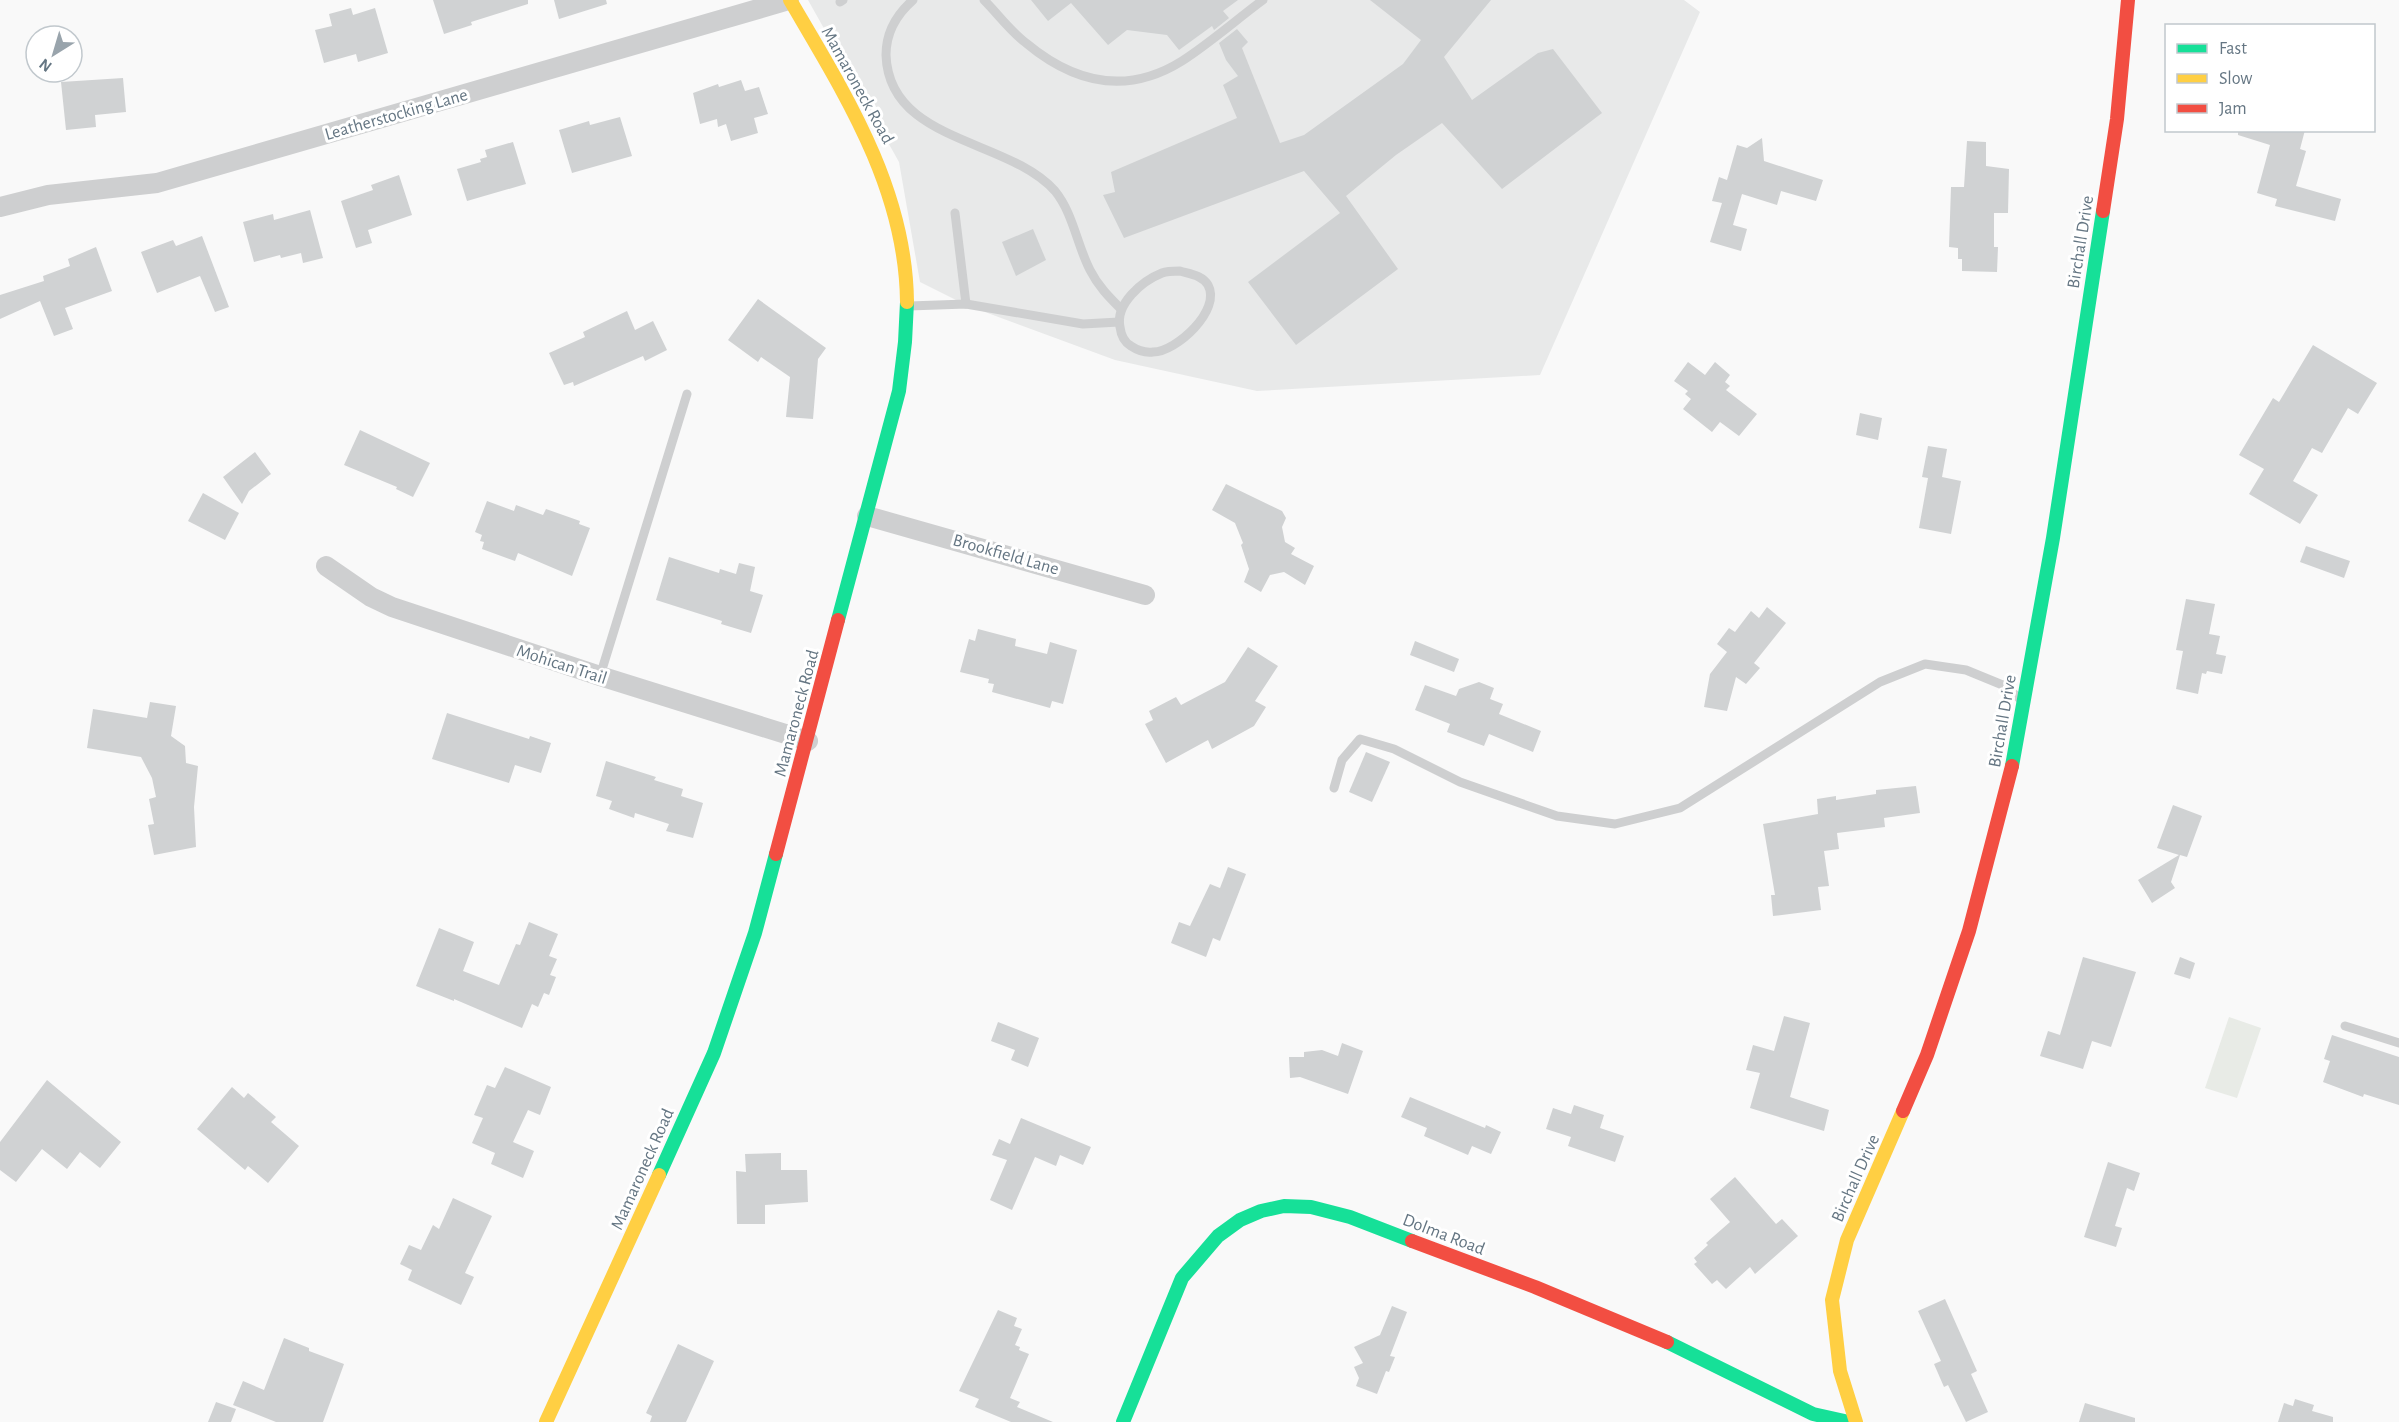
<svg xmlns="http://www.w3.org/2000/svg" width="2399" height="1422" viewBox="0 0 2399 1422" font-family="'Alegreya Sans',sans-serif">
<rect width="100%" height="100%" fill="#f9f9f9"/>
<path fill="#e8e9e9" d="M808,0H1684L1700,12L1540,375L1257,391L1115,360L966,305L920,282L899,162Z"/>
<path fill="#e8ebe6" d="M2229,1017L2261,1028L2237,1098L2205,1088Z"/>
<g fill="#d0d2d3">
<path d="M433,0H528V4L471,22L472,25L444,34Z"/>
<path d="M554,0H606L607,4L559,19Z"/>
<path d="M1031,0H1238L1223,11L1229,18L1214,30L1212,26L1179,50L1167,35L1127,30L1108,45L1071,3L1048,21Z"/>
<path d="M1370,0H1491L1444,57L1472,100L1538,53L1553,49L1602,113L1502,189L1442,123L1396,155L1346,196L1398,269L1296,345L1248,282L1340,213L1304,171L1124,238L1103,195L1115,192L1111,172L1237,118L1223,85L1238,76L1226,60L1219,43L1237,29L1248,42L1242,48L1280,143L1304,135L1403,64L1421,40Z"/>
<path d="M351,8L353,15L375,8L388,53L358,62L356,54L324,63L315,30L332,26L329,14Z"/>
<path d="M123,78L126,112L95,115L96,127L66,130L61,82Z"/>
<path d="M741,80L745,91L759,87L768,114L754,118L758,133L731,141L726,124L718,127L717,119L700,124L693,93L718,84L719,87Z"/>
<path d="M620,117L632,156L572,173L559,130L589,121L590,125Z"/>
<path d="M2238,130H2305L2300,149L2306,151L2296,186L2341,199L2335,221L2275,206L2277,199L2257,193L2270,145L2238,135Z"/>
<path d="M1762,138L1764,161L1823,180L1816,201L1781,191L1777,205L1742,194L1733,225L1747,229L1741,251L1710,242L1722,203L1712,201L1719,177L1727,180L1737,145L1747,148Z"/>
<path d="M1967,141L1986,142V166L2009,169L2008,213H1994V247H1998L1997,272L1962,271V259H1958V248L1949,247L1951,187H1964Z"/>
<path d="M513,142L526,184L467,201L457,169L481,162L480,159L487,157L485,150Z"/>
<path d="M399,175L412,215L368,230L372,243L356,248L341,201L373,190L371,185Z"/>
<path d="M310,210L323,258L303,263L301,253L281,258L280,255L254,262L243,222L273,214L274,220Z"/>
<path d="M1033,229L1046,260L1016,276L1002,242Z"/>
<path d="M202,236L229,307L215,312L200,276L157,293L141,252L173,240L176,246Z"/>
<path d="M96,247L112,291L65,308L73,329L54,336L40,301L0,319V295L44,281L43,276L70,266L68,259Z"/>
<path d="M758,299L826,348L818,359L813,419L786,417L790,377L761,357L758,362L728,340Z"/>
<path d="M627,311L635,330L653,321L667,350L645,361L643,356L574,386L573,382L564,385L549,353L585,337L583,332Z"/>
<path d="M2313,345L2377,383L2358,414L2348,408L2322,453L2312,448L2293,481L2318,495L2300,524L2249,494L2264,469L2239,455L2273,398L2279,402Z"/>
<path d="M1688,362L1705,375L1715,362L1730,375L1725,382L1730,386L1726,390L1757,414L1739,436L1720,422L1712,432L1683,409L1691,399L1685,394L1688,391L1674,381Z"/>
<path d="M1860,413L1882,418L1878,440L1856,435Z"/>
<path d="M360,430L430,463L413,497L396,489L397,487L344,465Z"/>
<path d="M1928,446L1947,449L1942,477L1961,481L1951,534L1919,528L1928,478L1922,477Z"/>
<path d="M255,452L271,474L249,491L242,504L223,477Z"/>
<path d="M1226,484L1282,511L1286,518L1282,527L1285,542L1295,548L1291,554L1314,566L1305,585L1284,572L1270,575L1261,592L1244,582L1249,569L1241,545L1243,543L1235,523L1212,510Z"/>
<path d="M203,493L239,513L225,540L188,521Z"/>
<path d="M487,501L514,511L516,505L543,515L546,509L580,521L579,524L590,528L572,576L518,553L515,561L482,549L484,542L480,541L482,535L475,532Z"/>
<path d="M2306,546L2350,561L2344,578L2300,562Z"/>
<path d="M669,557L719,573L720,569L736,574L739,563L755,567L750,591L763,595L751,633L721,624L722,621L656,600Z"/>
<path d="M2186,599L2215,604L2209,634L2220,636L2216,654L2226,656L2222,674L2207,671L2206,674L2202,673L2198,694L2176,689L2183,651L2176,650Z"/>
<path d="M1767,607L1786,623L1754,663L1760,668L1746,684L1736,677L1727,711L1704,707L1710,674L1727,652L1717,644L1729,628L1735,632L1751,611L1759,618Z"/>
<path d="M978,629L1016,639L1015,646L1047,654L1050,642L1077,650L1063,704L1052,701L1050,708L992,692L994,684L988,683L989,679L960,672L969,639L975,641Z"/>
<path d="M1415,641L1459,659L1454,672L1410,655Z"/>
<path d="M1248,647L1278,666L1255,701L1266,707L1254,726L1212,749L1208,740L1166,763L1145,724L1153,720L1149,711L1176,697L1181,705L1225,682Z"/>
<path d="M1479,682L1494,688L1490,699L1503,704L1499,714L1541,731L1533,752L1489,734L1484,746L1447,732L1450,724L1415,710L1425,685L1456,696L1459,689Z"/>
<path d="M150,702L176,706L171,736L185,746L186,763L198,766L194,807L196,847L154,855L148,825L154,824L149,799L156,797L152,778L141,757L87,748L93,709L147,718Z"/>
<path d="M447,713L529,739L530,736L551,743L541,773L515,765L509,783L432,759Z"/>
<path d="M1366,752L1390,762L1372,802L1349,792Z"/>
<path d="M606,761L656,777L654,780L683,789L681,796L703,803L693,838L666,831L669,824L635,813L634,818L609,809L612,801L596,796Z"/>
<path d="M1916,786L1920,813L1884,818L1885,827L1837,833L1839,849L1824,851L1829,886L1818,887L1821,910L1773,916L1771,895H1775L1763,824L1818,814L1817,799L1836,796V800L1876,794V790Z"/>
<path d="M2173,805L2202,816L2187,857L2180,855L2171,882L2175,888L2152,903L2138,880L2179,855L2157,848Z"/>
<path d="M1228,867L1246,874L1220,941L1213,938L1206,957L1171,943L1179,922L1190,926L1210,884L1220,888Z"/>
<path d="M529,922L558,934L549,956L557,959L550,975L556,977L549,995L544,993L538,1007L532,1004L522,1028L454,999V1001L416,986L439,928L474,942L463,971L499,985L516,944L520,945Z"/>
<path d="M2083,957L2136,972L2111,1047L2092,1041L2083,1069L2040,1056L2048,1031L2060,1035Z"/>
<path d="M2180,957L2195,963L2190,979L2174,974Z"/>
<path d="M1784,1016L1810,1023L1790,1097L1829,1110L1824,1131L1750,1108L1760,1073L1746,1070L1753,1045L1774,1051Z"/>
<path d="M998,1022L1039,1038L1028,1067L1011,1060L1015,1050L991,1041Z"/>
<path d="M2332,1035L2399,1057V1105L2364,1094L2363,1097L2323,1082L2330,1061L2324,1059Z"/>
<path d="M1342,1043L1363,1051L1348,1094L1300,1077L1290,1078L1289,1057H1304V1052L1322,1050L1338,1056Z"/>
<path d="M505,1067L551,1087L540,1115L528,1110L513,1142L534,1151L523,1178L491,1164L495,1153L472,1143L483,1118L474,1115L487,1085L495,1088Z"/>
<path d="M47,1080L121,1142L100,1168L80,1152L67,1169L42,1149L16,1182L0,1170V1142Z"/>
<path d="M232,1087L244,1098L248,1093L276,1117L271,1122L299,1146L268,1183L248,1166L245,1170L197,1129Z"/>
<path d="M1410,1097L1485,1128L1486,1125L1501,1132L1491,1154L1472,1146L1468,1155L1424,1136L1427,1128L1401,1117Z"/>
<path d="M1574,1105L1604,1115L1600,1128L1624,1136L1615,1162L1568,1146L1571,1137L1546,1129L1553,1108L1571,1114Z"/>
<path d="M1021,1118L1091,1147L1083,1165L1060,1155L1056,1166L1035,1157L1012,1210L990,1200L1007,1160L992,1155L999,1139L1010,1144Z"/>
<path d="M781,1153V1170H807L808,1202L765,1205V1224H737L736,1171L746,1172L745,1154Z"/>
<path d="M2108,1162L2140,1173L2134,1191L2127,1188L2115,1226L2122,1228L2116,1247L2084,1237Z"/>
<path d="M1735,1177L1776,1224L1782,1219L1798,1236L1755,1274L1750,1267L1726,1289L1717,1280L1712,1284L1694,1264L1697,1262L1694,1258L1708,1245L1706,1243L1730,1222L1710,1199Z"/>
<path d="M453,1198L492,1216L465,1273L474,1277L461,1305L408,1280L412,1270L400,1264L409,1245L421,1250L433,1225L439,1229Z"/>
<path d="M1945,1299L1977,1371L1971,1374L1988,1412L1966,1422L1948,1385L1944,1387L1934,1364L1941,1361L1918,1311Z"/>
<path d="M1392,1306L1407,1312L1390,1356L1395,1357L1389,1372L1386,1371L1377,1394L1356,1386L1359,1378L1354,1367L1363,1363L1354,1347L1380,1335Z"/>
<path d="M998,1310L1017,1318L1014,1326L1022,1329L1015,1345L1020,1347L1019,1350L1029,1354L1010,1398L1020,1402L1017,1407L1053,1422H1011L975,1407L979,1399L959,1391Z"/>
<path d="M284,1338L309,1348V1351L344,1364L323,1422H276L233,1405L243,1381L264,1390Z"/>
<path d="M678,1344L714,1361L686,1422H650L652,1416L646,1413Z"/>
<path d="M2295,1399L2314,1405L2312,1411L2333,1417V1422H2278L2284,1403L2293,1406Z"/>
<path d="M216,1402L236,1409L231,1422H208Z"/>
<path d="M2085,1403L2135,1418V1422H2079Z"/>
</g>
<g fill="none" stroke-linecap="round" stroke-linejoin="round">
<g stroke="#cecfd0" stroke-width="9">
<path d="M913,0C897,14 886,33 886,55C889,143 1008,138 1055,191C1073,213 1077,245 1090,270C1098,286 1109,297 1121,309"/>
<path d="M984,0C998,14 1010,31 1026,43C1074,83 1126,96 1182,61C1210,43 1236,20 1263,0"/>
<path d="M840,2L843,0"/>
<path d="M955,213L966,304"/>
<path d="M1180,271C1190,274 1202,275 1208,285C1222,310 1176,352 1153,352C1145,353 1137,350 1131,346C1124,342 1121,335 1120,327C1115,304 1142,281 1162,273C1167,271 1174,271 1180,271Z"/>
<path d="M909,306L966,304L1083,324L1119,322"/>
<path d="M600,676L687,394"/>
<path d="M1334,788L1342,760L1360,739L1394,749L1460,782L1557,816L1615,824L1680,808L1880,682L1925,664L1966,670L2005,686L2020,699"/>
<path d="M2345,1026L2399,1043"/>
</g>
<g stroke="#cecfd0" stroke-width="20">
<path d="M0,207L48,195L157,183L789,0"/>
<path d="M867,516L1145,595"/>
<path d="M326,566L371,597L392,607L600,676L808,741"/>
</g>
<g stroke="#16e098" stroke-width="14">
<path d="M838,620L899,391L905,342L907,302"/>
<path d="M2012,766L2053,538L2103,211"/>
<path d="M659,1175L714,1053L755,933L776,854"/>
<path d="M1667,1342L1813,1414L1849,1422"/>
<path d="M1123,1422L1182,1278L1218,1236L1240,1220L1261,1211L1284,1206L1311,1207L1350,1217L1412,1241"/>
</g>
<g stroke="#ffcf43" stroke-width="14">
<path d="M790,0C845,94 906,189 907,302"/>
<path d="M546,1422L659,1175"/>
<path d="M1856,1422L1840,1371L1832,1300L1847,1240L1903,1111"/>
</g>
<g stroke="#f24e42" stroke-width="14">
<path d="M2103,211L2117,119L2128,0"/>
<path d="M776,854L838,620"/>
<path d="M1903,1111L1927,1055L1969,931L2012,766"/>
<path d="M1412,1241L1535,1287L1667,1342"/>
</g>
</g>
<g text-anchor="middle" stroke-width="6" stroke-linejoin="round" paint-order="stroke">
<g font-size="18" fill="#657683" stroke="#fff">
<text transform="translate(858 85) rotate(61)" y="6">Mamaroneck Road</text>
<text transform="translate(396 114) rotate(-16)" y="6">Leatherstocking Lane</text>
<text transform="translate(2080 242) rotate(-81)" y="6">Birchall Drive</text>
<text transform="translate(1006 554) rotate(16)" y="6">Brookfield Lane</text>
<text transform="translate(562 664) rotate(18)" y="6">Mohican Trail</text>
<text transform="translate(796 713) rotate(-75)" y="6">Mamaroneck Road</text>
<text transform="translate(2002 721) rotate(-80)" y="6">Birchall Drive</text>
<text transform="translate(642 1169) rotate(-66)" y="6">Mamaroneck Road</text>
<text transform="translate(1855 1178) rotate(-66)" y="6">Birchall Drive</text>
<text transform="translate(1444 1234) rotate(21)" y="6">Dolma Road</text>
</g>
</g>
<rect x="2165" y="24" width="210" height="108" fill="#ffffff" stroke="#c1c8cd" stroke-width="1.5"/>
<rect x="2177" y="44" width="30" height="9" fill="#16e098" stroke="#c1c8cd" stroke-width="1.5"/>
<text x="2219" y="54" font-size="18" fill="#657683">Fast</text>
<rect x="2177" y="74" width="30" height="9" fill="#ffcf43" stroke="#c1c8cd" stroke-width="1.5"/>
<text x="2219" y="84" font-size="18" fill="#657683">Slow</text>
<rect x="2177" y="104" width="30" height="9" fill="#f24e42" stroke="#c1c8cd" stroke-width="1.5"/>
<text x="2219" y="114" font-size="18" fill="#657683">Jam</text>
<g transform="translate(54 54) rotate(217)"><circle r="28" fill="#ffffff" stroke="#c1c8cd" stroke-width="1.5"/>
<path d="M0-4.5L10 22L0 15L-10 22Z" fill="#99a4ac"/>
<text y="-9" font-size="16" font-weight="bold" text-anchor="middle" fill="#657683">N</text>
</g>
</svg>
